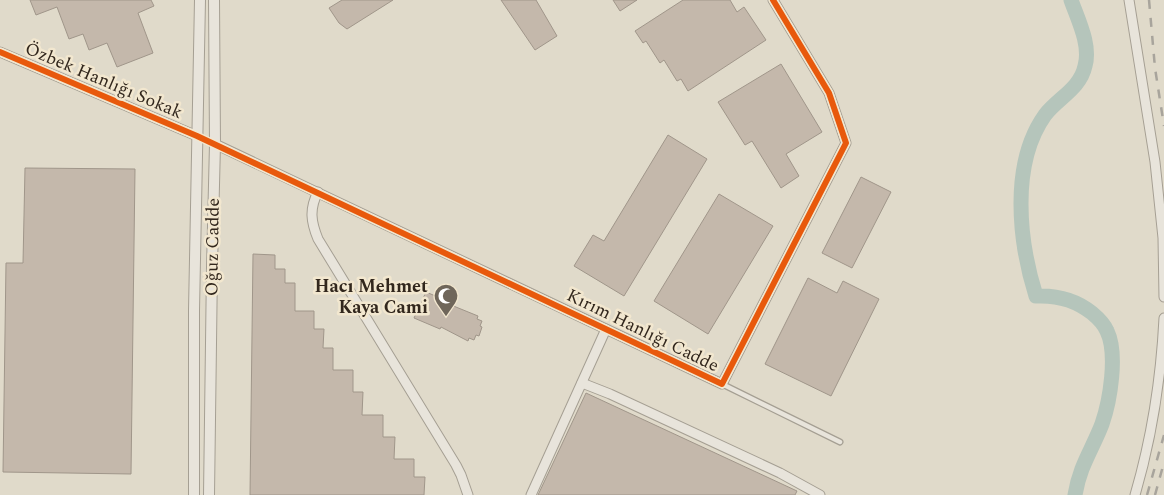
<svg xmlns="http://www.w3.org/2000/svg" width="1164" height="495" viewBox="0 0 1164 495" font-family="Spectral,serif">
<rect width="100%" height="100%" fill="#e0daca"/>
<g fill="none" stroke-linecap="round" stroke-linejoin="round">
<path stroke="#b5c5bb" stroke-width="15" d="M1071,0C1078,20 1091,45 1085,66C1080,89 1058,98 1045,115C1010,164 1019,242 1036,296C1057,295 1076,300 1092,313C1098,318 1104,324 1107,331C1118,354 1110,401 1102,424C1092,450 1080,465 1075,495"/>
</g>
<g fill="#c4b8ab" stroke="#a0968a">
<path d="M30,0H151L154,6L138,13L153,53L117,67L107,43L89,50L83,34L69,39L57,7L36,15Z"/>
<path d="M342,0H393L347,29L339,23L329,8Z"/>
<path d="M501,0H536L557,36L535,50Z"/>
<path d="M613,0H637L620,11Z"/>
<path d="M683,0H730L737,12L744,7L766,40L688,91L681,79L677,81L664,60L660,63L646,41L643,43L635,31Z"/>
<path d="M781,64L822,132L786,154L799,176L781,188L752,141L745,145L718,102Z"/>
<path d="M668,135L707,159L624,296L574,266L593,235L604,241Z"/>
<path d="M25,168L135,169L131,474L3,472L6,263H23Z"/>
<path d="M861,177L891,192L852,268L822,253Z"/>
<path d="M719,194L773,226L708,334L654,301Z"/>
<path d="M253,254L275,255V269H285V283H295V311H314V329H324L323,348H333V370H353V392H363L362,415H383V437H395L394,459H414V477H425L424,495H250Z"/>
<path d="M808,278L837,293L843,281L879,299L831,396L765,364Z"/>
<path d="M426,292L452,303L451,305L478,316L477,319L482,321L480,326L482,327L479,336L476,335L474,340L469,338L468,341L441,327L440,329L414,318Z"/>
<path d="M586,393L797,491L795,495H538Z"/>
</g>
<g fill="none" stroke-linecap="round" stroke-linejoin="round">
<defs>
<path id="service" d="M722,384L840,442"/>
<g id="minor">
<path d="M1129,0L1155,162L1163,238L1164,297"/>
<path d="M0,52L197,136"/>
<path d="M215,144L722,384L846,143L829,93L773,0"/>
<path d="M318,192C309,209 311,222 318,239L456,465L461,475L468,495"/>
<path d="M582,383L610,394L780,473L820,495"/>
<path d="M531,495L606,329"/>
<path d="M1135,495C1152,437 1161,378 1164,318"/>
</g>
<g id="tertiary">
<path d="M194,495V311L200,0"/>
<path d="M209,495L212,267L215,144L214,0"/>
</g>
</defs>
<use href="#service" stroke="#a59f93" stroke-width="7"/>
<use href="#minor" stroke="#a59f93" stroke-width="11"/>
<use href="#tertiary" stroke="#a59f93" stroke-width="12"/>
<use href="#service" stroke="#e8e4db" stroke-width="4.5"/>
<use href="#minor" stroke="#e8e4db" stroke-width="9"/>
<use href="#tertiary" stroke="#e8e4db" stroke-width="10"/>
<g stroke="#a8a49c" stroke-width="2.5" stroke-dasharray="9 9" stroke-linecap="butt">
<path d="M1149,0L1155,68L1164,126"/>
<path d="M1147,495L1164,435"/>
<path d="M1155,495L1163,466"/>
</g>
<defs>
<path id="cycleway" d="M0,52L197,136L722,384L846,143L829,93L773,0"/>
</defs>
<use href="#cycleway" stroke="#f2e7cf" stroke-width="9"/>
<use href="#cycleway" stroke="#e8590c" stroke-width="6"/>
</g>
<defs>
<symbol id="mosque-pin" viewBox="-11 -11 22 30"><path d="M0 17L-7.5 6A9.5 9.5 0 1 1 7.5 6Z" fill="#6f665a" stroke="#f2e7cf"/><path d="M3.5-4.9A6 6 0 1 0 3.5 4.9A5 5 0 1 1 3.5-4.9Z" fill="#fff"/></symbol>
</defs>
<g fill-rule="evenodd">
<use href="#mosque-pin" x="432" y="282" width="28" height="38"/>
</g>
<g text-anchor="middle" stroke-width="5" stroke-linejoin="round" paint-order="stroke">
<g font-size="18" fill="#32271d" stroke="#f2e7cf">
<text transform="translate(104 80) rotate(23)" y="6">Özbek Hanlığı Sokak</text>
<text transform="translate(212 247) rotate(-89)" y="6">Oğuz Cadde</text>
<text transform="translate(643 330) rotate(26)" y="6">Kırım Hanlığı Cadde</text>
</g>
<g font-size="18" font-weight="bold" fill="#32271d" stroke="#f2e7cf" text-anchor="end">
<text x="428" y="292">Hacı Mehmet<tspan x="428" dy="21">Kaya Cami</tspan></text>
</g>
</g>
</svg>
